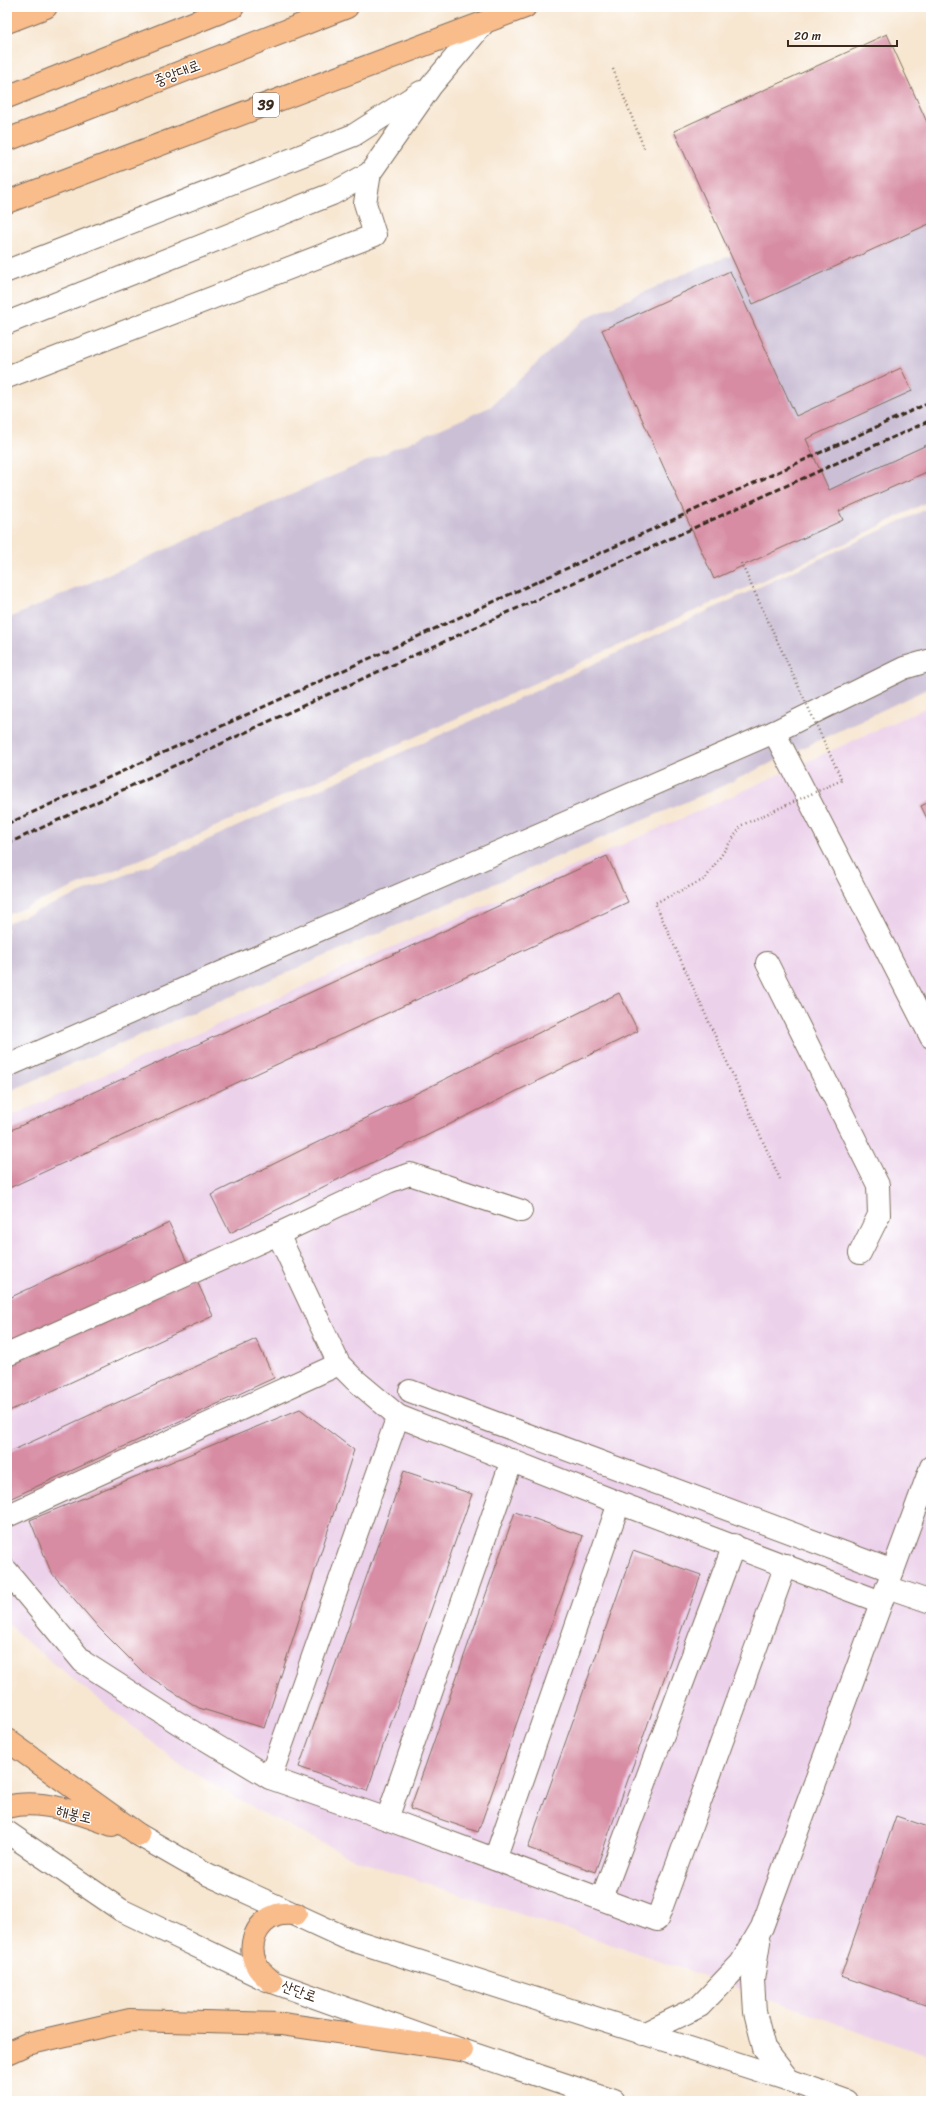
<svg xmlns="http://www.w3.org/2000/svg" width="938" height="2108" viewBox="0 0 938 2108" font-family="Sriracha,'Poor Story',sans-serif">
<rect width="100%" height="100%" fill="#fff"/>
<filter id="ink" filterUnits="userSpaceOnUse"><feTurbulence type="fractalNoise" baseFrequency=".025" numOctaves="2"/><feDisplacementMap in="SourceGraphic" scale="8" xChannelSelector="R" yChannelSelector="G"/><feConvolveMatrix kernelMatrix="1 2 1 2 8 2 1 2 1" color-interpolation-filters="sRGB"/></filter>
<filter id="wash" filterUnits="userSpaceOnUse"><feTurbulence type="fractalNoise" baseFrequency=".012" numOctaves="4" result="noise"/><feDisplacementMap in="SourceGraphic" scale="16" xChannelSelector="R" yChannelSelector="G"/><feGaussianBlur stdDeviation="0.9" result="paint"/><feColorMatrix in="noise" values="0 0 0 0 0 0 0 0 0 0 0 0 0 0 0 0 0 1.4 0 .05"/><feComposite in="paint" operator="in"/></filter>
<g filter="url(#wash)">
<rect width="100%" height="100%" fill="#f7e6d0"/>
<path fill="#ecd1ea" d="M931,705V2057L664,1962L354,1859L263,1813L178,1763L26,1641L7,1622V1118L723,800Z"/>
<g fill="#cbbfd5">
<path d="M931,187V500L848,542L177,844L7,915V619L490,407L583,320L704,265Z"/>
<path d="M931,507V687L716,789L7,1092V923L174,855L484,715Z"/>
</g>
<g id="blocks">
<g fill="#d78ca3">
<path d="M887,34L931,131V223L753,304L674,131Z"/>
<path d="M730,271L796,416L901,368L912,391L806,439L829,490L931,443V470L839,511L843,520L714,579L602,330Z"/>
<path d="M931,801V827L921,806Z"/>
<path d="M607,856L628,902L7,1189V1132Z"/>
<path d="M619,993L638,1031L230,1233L211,1195Z"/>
<path d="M169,1223L187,1262L7,1346V1299Z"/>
<path d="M195,1277L213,1316L7,1412V1365Z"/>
<path d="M256,1339L274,1378L7,1500V1453Z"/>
<path d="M300,1409L354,1450L264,1728L199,1708L145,1674L99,1628L51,1572L30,1520Z"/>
<path d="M404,1471L472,1494L367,1791L299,1767Z"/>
<path d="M515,1512L583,1536L478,1832L410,1809Z"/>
<path d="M633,1551L701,1575L595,1872L528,1848Z"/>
<path d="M896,1816L931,1828V2007L841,1976Z"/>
</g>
</g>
</g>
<g filter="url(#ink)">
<use href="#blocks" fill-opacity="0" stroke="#7d6c5c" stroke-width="1"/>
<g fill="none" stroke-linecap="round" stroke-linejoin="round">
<defs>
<g id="minor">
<path d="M7,271L354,135L421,92"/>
<path d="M7,323L332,194L370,173"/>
<path d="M7,377L375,235L365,203L370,173L431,86L484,23"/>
<path d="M774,732L931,1037"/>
<path d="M767,963L878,1185L879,1215L860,1253"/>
<path d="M7,1066L774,732L904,668L931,660"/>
<path d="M278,1234L339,1364L354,1379L398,1416L619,1503L881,1602"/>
<path d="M7,1355L278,1234L388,1182L410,1174L521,1211"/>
<path d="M410,1391L893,1571"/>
<path d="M7,1516L339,1364"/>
<path d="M7,1571L83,1662L178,1723L270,1778L387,1819L657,1920L786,1565"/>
<path d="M887,1587L931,1602"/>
<path d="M270,1778L398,1416"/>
<path d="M387,1819L512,1460"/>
<path d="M7,1832L121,1910L267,1980L462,2050L614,2101"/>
<path d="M139,1835L207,1874L346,1938L789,2080L847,2101"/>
<path d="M495,1859L619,1503"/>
<path d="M602,1898L734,1545"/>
<path d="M759,1942L753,1980L755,2012L764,2048L789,2080"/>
<path d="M643,2034L700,2006L741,1963L762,1927L931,1467"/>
</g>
<g id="major">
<path d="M7,22L46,7"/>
<path d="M7,97L233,7"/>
<path d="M7,140L347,7"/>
<path d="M7,202L525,7"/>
<path d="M7,1740L139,1835"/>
<path d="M7,1807C40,1798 80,1813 112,1825"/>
<path d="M272,1982C267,1977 260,1972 257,1966C246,1946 256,1922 277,1915C283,1913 291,1914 296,1914"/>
<path d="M7,2053L27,2044L130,2020L282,2024L462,2050"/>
</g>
</defs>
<use href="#minor" stroke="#7d6c5c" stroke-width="24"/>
<use href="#major" stroke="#7d6c5c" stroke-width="24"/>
<path stroke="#7d6c5c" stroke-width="2.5" stroke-dasharray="1 3" stroke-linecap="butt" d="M613,69L644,148"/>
<use href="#minor" stroke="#fff" stroke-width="22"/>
<use href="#major" stroke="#f9bc8b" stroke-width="22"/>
<g stroke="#3b2a1e" stroke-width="3" stroke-dasharray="6 3" stroke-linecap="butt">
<path d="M7,824L931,402"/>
<path d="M7,844L274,719L931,420"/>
</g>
<path stroke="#7d6c5c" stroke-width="2.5" stroke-dasharray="1 3" stroke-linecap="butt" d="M741,563L842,780L742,825L705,879L655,903L780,1179"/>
</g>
</g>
<g text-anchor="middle" stroke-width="3" stroke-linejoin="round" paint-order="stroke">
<rect fill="#fff" stroke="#766a62" stroke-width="1" x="253" y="93" width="26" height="24" rx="3"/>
<g font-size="14" font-weight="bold" fill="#3b2a1e">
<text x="266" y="110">39</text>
</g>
<g font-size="15" fill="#3b2a1e" stroke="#fff">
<text transform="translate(177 73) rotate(-21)" y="5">중앙대로</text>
<text transform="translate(74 1814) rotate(14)" y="5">해봉로</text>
<text transform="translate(299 1991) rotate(20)" y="5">산단로</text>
</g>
</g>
<rect width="938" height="2108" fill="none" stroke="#fff" stroke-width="24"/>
<path d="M788 40v6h109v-6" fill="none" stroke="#3b2a1e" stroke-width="2"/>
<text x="794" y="40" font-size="12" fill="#3b2a1e" stroke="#ffffff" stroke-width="3" paint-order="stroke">20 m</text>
</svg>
